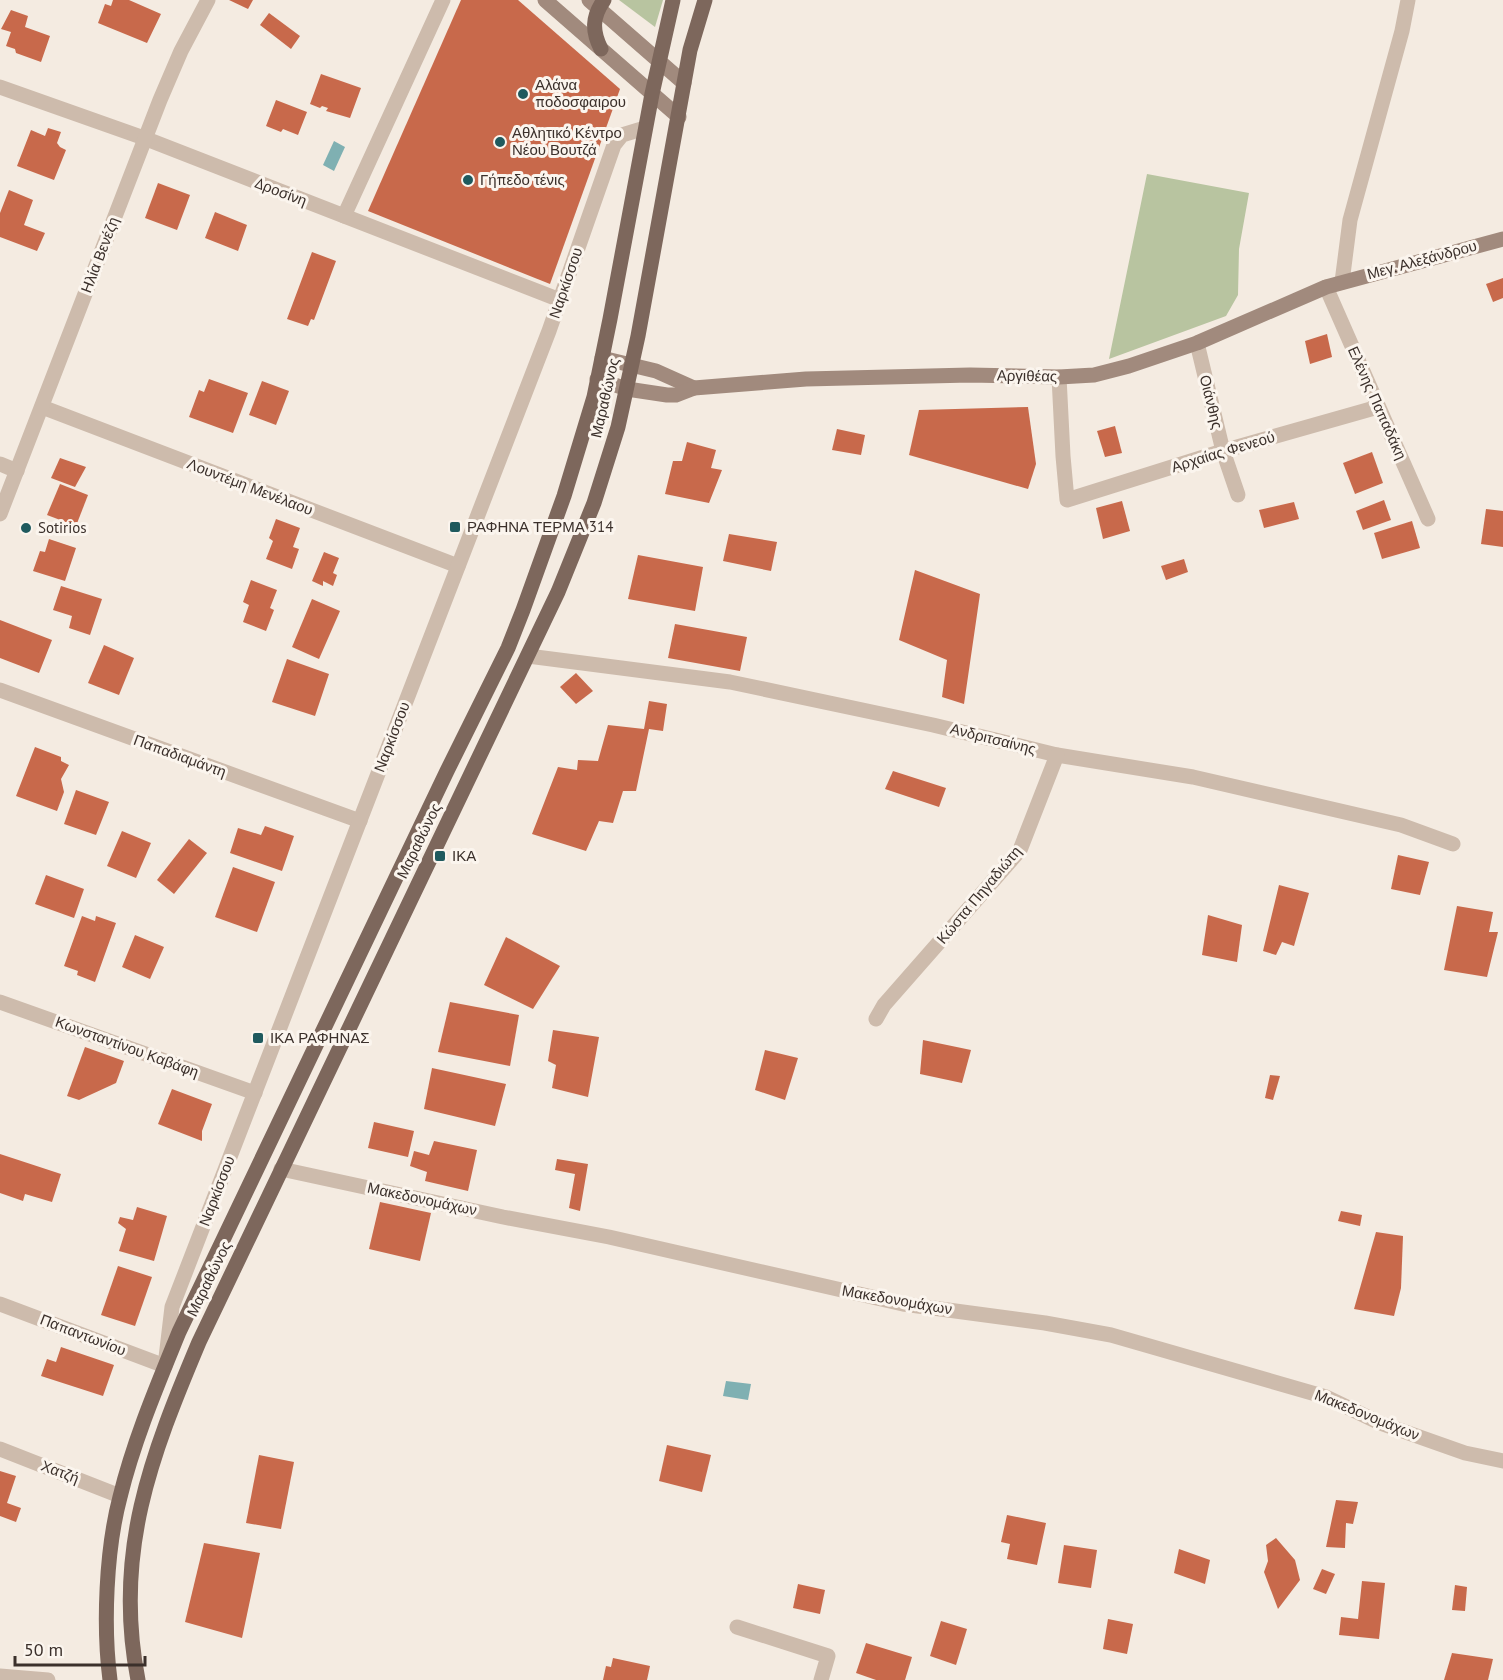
<svg xmlns="http://www.w3.org/2000/svg" width="1503" height="1680" viewBox="0 0 1503 1680" font-family="'PT Sans',sans-serif">
<rect width="100%" height="100%" fill="#f4ebe1"/>
<g fill="#b8c4a0">
<path d="M619,0H663L655,27Z"/>
<path d="M1147,174L1249,193L1239,249L1238,295L1226,316L1109,359Z"/>
</g>
<g fill="#7fb0b2">
<path d="M334,141L345,147L334,171L323,165Z"/>
<path d="M726,1381L751,1384L748,1400L723,1396Z"/>
</g>
<g fill="#c8694b">
<path d="M113,0H129L161,14L147,43L98,23L105,4L111,6Z"/>
<path d="M229,0H253L248,9Z"/>
<path d="M461,0H518L620,89L550,284L368,211Z"/>
<path d="M11,10L28,16L25,27L50,36L41,62L16,53L15,49L6,46L11,32L1,29Z"/>
<path d="M269,13L300,36L291,49L260,25Z"/>
<path d="M321,74L361,88L350,118L326,111L328,108L322,106L320,108L310,104Z"/>
<path d="M276,100L307,112L298,135L283,129L281,132L266,126Z"/>
<path d="M48,128L61,132L57,143L60,147L66,150L54,180L17,166L31,130L45,136Z"/>
<path d="M158,183L190,195L177,230L145,218Z"/>
<path d="M9,190L33,200L24,225L45,233L37,251L0,237V213Z"/>
<path d="M215,212L247,225L238,251L205,238Z"/>
<path d="M312,252L336,261L314,320L311,319L308,326L287,319Z"/>
<path d="M1503,278V298L1493,302L1486,284Z"/>
<path d="M1327,334L1332,357L1310,364L1305,341Z"/>
<path d="M209,379L248,393L233,433L189,417L199,390L204,392Z"/>
<path d="M262,381L289,391L276,425L249,415Z"/>
<path d="M1028,407L1036,464L1028,489L909,455L919,410Z"/>
<path d="M1115,426L1122,453L1105,457L1097,431Z"/>
<path d="M837,429L865,435L861,455L832,450Z"/>
<path d="M687,442L716,450L711,468L722,470L709,503L665,494L673,461H682Z"/>
<path d="M1372,452L1383,483L1355,494L1343,463Z"/>
<path d="M60,458L86,467L75,487L51,478Z"/>
<path d="M60,484L88,495L76,526L47,515Z"/>
<path d="M1384,500L1391,520L1363,530L1356,511Z"/>
<path d="M1122,501L1130,531L1103,539L1096,508Z"/>
<path d="M1294,502L1299,519L1264,528L1259,510Z"/>
<path d="M1486,509L1503,511V547L1481,544Z"/>
<path d="M276,519L300,528L293,547L299,549L292,569L266,559L273,541L269,538Z"/>
<path d="M1412,521L1420,548L1382,559L1374,533Z"/>
<path d="M729,534L777,542L771,571L723,561Z"/>
<path d="M49,539L76,548L65,581L33,571L40,551L45,552Z"/>
<path d="M324,552L339,558L333,573L337,575L333,586L323,581V586L312,581Z"/>
<path d="M638,555L703,567L695,611L628,599Z"/>
<path d="M1184,559L1188,572L1166,580L1161,566Z"/>
<path d="M915,570L980,594L964,704L942,697L947,660L899,640Z"/>
<path d="M251,580L277,590L270,608L274,610L266,631L243,622L249,605L243,602Z"/>
<path d="M61,586L102,599L90,635L69,628L72,616L53,610Z"/>
<path d="M312,599L340,611L319,659L292,647Z"/>
<path d="M0,620L52,640L39,673L0,658Z"/>
<path d="M675,624L747,637L740,671L668,658Z"/>
<path d="M104,645L134,658L119,695L88,683Z"/>
<path d="M287,659L329,674L315,716L272,702Z"/>
<path d="M576,673L593,691L576,704L560,687Z"/>
<path d="M649,701L667,704L663,731L649,729L636,791H623L613,823L599,821L586,851L532,834L558,767L577,770L578,760L598,761L608,725L644,729Z"/>
<path d="M35,747L61,757V761L69,765L61,779L64,792L57,811L16,796Z"/>
<path d="M893,771L946,788L939,807L885,789Z"/>
<path d="M76,790L109,802L96,835L64,824Z"/>
<path d="M265,826L294,836L282,871L230,853L238,828L261,835Z"/>
<path d="M122,831L151,843L136,878L107,866Z"/>
<path d="M189,839L207,853L174,894L157,880Z"/>
<path d="M1398,855L1429,862L1420,895L1391,889Z"/>
<path d="M233,867L275,882L257,932L215,917Z"/>
<path d="M46,875L84,889L74,918L35,904Z"/>
<path d="M1279,885L1309,893L1294,946L1282,942L1276,955L1263,951Z"/>
<path d="M1457,906L1493,912L1489,932H1498L1487,977L1444,970Z"/>
<path d="M1208,915L1242,925L1237,962L1202,955Z"/>
<path d="M82,916L95,921L96,916L116,923L95,982L77,975L78,971L64,966Z"/>
<path d="M135,935L164,947L150,979L122,967Z"/>
<path d="M506,937L560,966L533,1009L484,985Z"/>
<path d="M450,1002L519,1015L510,1066L438,1052Z"/>
<path d="M553,1030L599,1037L588,1097L552,1088L556,1065L548,1061Z"/>
<path d="M923,1040L971,1050L962,1083L920,1074Z"/>
<path d="M85,1047L124,1061L116,1083L79,1100L67,1096Z"/>
<path d="M765,1050L798,1058L785,1100L755,1090Z"/>
<path d="M432,1068L506,1084L495,1126L424,1109Z"/>
<path d="M1270,1075L1280,1076L1273,1100L1265,1098Z"/>
<path d="M172,1089L212,1104L202,1131V1141L158,1124Z"/>
<path d="M374,1122L414,1131L408,1157L368,1148Z"/>
<path d="M434,1141L477,1150L468,1191L425,1181L427,1172L410,1166L414,1151L429,1155Z"/>
<path d="M0,1154L61,1174L52,1202L25,1194L23,1201L0,1193Z"/>
<path d="M557,1159L588,1164L580,1211L569,1208L575,1174L555,1170Z"/>
<path d="M380,1202L431,1213L420,1261L369,1249Z"/>
<path d="M137,1207L167,1216L154,1261L119,1251L126,1229L118,1223L120,1217L133,1220Z"/>
<path d="M1341,1211L1362,1215L1360,1226L1338,1221Z"/>
<path d="M1376,1232L1403,1236L1401,1288L1394,1316L1354,1309Z"/>
<path d="M118,1266L152,1277L135,1326L101,1315Z"/>
<path d="M61,1347L114,1365L103,1396L41,1376L47,1359L56,1362Z"/>
<path d="M667,1445L711,1455L702,1492L659,1481Z"/>
<path d="M259,1455L294,1462L281,1529L246,1523Z"/>
<path d="M0,1471L16,1476L7,1503L21,1508L16,1522L0,1516Z"/>
<path d="M1336,1500L1358,1502L1353,1524L1346,1523L1345,1548L1326,1547Z"/>
<path d="M1007,1515L1046,1523L1037,1565L1007,1559L1010,1544L1001,1542Z"/>
<path d="M1276,1538L1295,1560L1300,1580L1278,1609L1264,1572L1268,1561L1266,1545Z"/>
<path d="M204,1543L260,1553L242,1638L185,1622Z"/>
<path d="M1064,1545L1097,1550L1091,1588L1058,1583Z"/>
<path d="M1179,1549L1210,1560L1205,1584L1174,1573Z"/>
<path d="M1322,1569L1335,1574L1326,1594L1313,1589Z"/>
<path d="M1362,1581L1385,1583L1379,1639L1339,1635L1341,1617L1358,1619Z"/>
<path d="M798,1584L825,1590L820,1614L793,1608Z"/>
<path d="M1455,1585L1467,1587L1465,1611L1452,1610Z"/>
<path d="M1108,1619L1133,1624L1127,1654L1103,1649Z"/>
<path d="M941,1621L967,1629L956,1665L930,1656Z"/>
<path d="M866,1643L912,1657L905,1680H876L856,1673Z"/>
<path d="M1452,1653L1493,1659L1488,1680H1444Z"/>
<path d="M613,1658L650,1666L647,1680H603L606,1666L611,1667Z"/>
</g>
<g fill="none" stroke-linecap="round" stroke-linejoin="round">
<g stroke="#cdbbac" stroke-width="15">
<path d="M0,87L144,138L560,300"/>
<path d="M344,216L443,0"/>
<path d="M1342,282L1350,220L1402,31L1408,0"/>
<path d="M1326,287L1428,519"/>
<path d="M1197,343L1223,451L1238,495"/>
<path d="M1059,377L1063,456L1067,500L1223,451L1378,407"/>
<path d="M42,407L458,566"/>
<path d="M0,464L17,471"/>
<path d="M0,514L160,100L181,51L208,0"/>
<path d="M528,656L730,682L933,725L1057,755L1193,777L1401,825L1453,844"/>
<path d="M0,690L360,821"/>
<path d="M0,1002L255,1093"/>
<path d="M876,1019L884,1005L1020,850L1057,755"/>
<path d="M281,1169L503,1217L609,1237L903,1304L1045,1323L1111,1335L1326,1397L1380,1423L1465,1453L1503,1461"/>
<path d="M0,1304L165,1366L172,1307L549,331L614,145L622,135L645,128"/>
<path d="M0,1449L120,1496"/>
<path d="M737,1627L828,1656L821,1680"/>
<path d="M0,1676L48,1680"/>
</g>
<g stroke="#a18a7d" stroke-width="15">
<path d="M545,0L679,117"/>
<path d="M589,0L684,83"/>
<path d="M602,358L656,371L694,388"/>
<path d="M597,379L627,389L667,395H676L694,388L806,379L970,375L1059,377L1094,375L1129,366L1197,343L1326,287L1503,239"/>
</g>
<g stroke="#7d675c" stroke-width="15">
<path d="M601,49C592,31 592,17 604,0"/>
<path d="M110,1680C103,1626 106,1550 120,1497C134,1440 157,1386 179,1332L447,771L508,648L523,610L564,496L594,397L610,319L652,94L673,0"/>
<path d="M138,1680C113,1553 151,1456 199,1342L558,592L594,503L618,427L638,336L690,50L705,0"/>
</g>
</g>
<g fill="#1f5a5e" stroke="#fbf5ee" stroke-width="2">
<circle cx="523" cy="94" r="6"/>
<circle cx="500" cy="142" r="6"/>
<circle cx="468" cy="180" r="6"/>
<rect x="449" y="521" width="12" height="12" rx="3"/>
<circle cx="26" cy="528" r="6"/>
<rect x="434" y="850" width="12" height="12" rx="3"/>
<rect x="252" y="1032" width="12" height="12" rx="3"/>
</g>
<g text-anchor="middle" stroke-width="6" stroke-linejoin="round" paint-order="stroke">
<g font-size="15" fill="#3b302b" stroke="#fbf5ee" text-anchor="start">
<text x="535" y="90">Αλάνα<tspan x="535" dy="17">ποδοσφαιρου</tspan></text>
<text x="512" y="138">Αθλητικό Κέντρο<tspan x="512" dy="17">Νέου Βουτζά</tspan></text>
<text x="480" y="185">Γήπεδο τένις</text>
<text x="467" y="532">ΡΑΦΗΝΑ ΤΕΡΜΑ 314</text>
<text x="38" y="533">Sotirios</text>
<text x="452" y="861">ΙΚΑ</text>
<text x="270" y="1043">ΙΚΑ ΡΑΦΗΝΑΣ</text>
</g>
<g font-size="15" fill="#3b302b" stroke="#fbf5ee">
<text transform="translate(281 192) rotate(21)" y="5">Δροσίνη</text>
<text transform="translate(100 255) rotate(-69)" y="5">Ηλία Βενέζη</text>
<text transform="translate(1422 260) rotate(-15)" y="5">Μεγ. Αλεξάνδρου</text>
<text transform="translate(566 283) rotate(-71)" y="5">Ναρκίσσου</text>
<text transform="translate(1027 376) rotate(1)" y="5">Αργιθέας</text>
<text transform="translate(605 398) rotate(-77)" y="5">Μαραθώνος</text>
<text transform="translate(1211 402) rotate(76)" y="5">Οιάνθης</text>
<text transform="translate(1377 403) rotate(66)" y="5">Ελένης Παπαδάκη</text>
<text transform="translate(1223 452) rotate(-17)" y="5">Αρχαίας Φενεού</text>
<text transform="translate(250 487) rotate(21)" y="5">Λουντέμη Μενέλαου</text>
<text transform="translate(392 737) rotate(-69)" y="5">Ναρκίσσου</text>
<text transform="translate(993 739) rotate(14)" y="5">Ανδριτσαίνης</text>
<text transform="translate(180 756) rotate(20)" y="5">Παπαδιαμάντη</text>
<text transform="translate(419 841) rotate(-64)" y="5">Μαραθώνος</text>
<text transform="translate(979 895) rotate(-50)" y="5">Κώστα Πηγαδιώτη</text>
<text transform="translate(127 1047) rotate(20)" y="5">Κωνσταντίνου Καβάφη</text>
<text transform="translate(217 1191) rotate(-69)" y="5">Ναρκίσσου</text>
<text transform="translate(422 1199) rotate(12)" y="5">Μακεδονομάχων</text>
<text transform="translate(209 1279) rotate(-64)" y="5">Μαραθώνος</text>
<text transform="translate(897 1300) rotate(10)" y="5">Μακεδονομάχων</text>
<text transform="translate(83 1335) rotate(21)" y="5">Παπαντωνίου</text>
<text transform="translate(1367 1415) rotate(22)" y="5">Μακεδονομάχων</text>
<text transform="translate(60 1472) rotate(21)" y="5">Χατζή</text>
</g>
</g>
<path d="M15 1656v9h130v-9" fill="none" stroke="#3b302b" stroke-width="3"/>
<text x="24" y="1656" font-size="18" fill="#3b302b" stroke="#fbf5ee" stroke-width="4.5" paint-order="stroke">50 m</text>
</svg>
